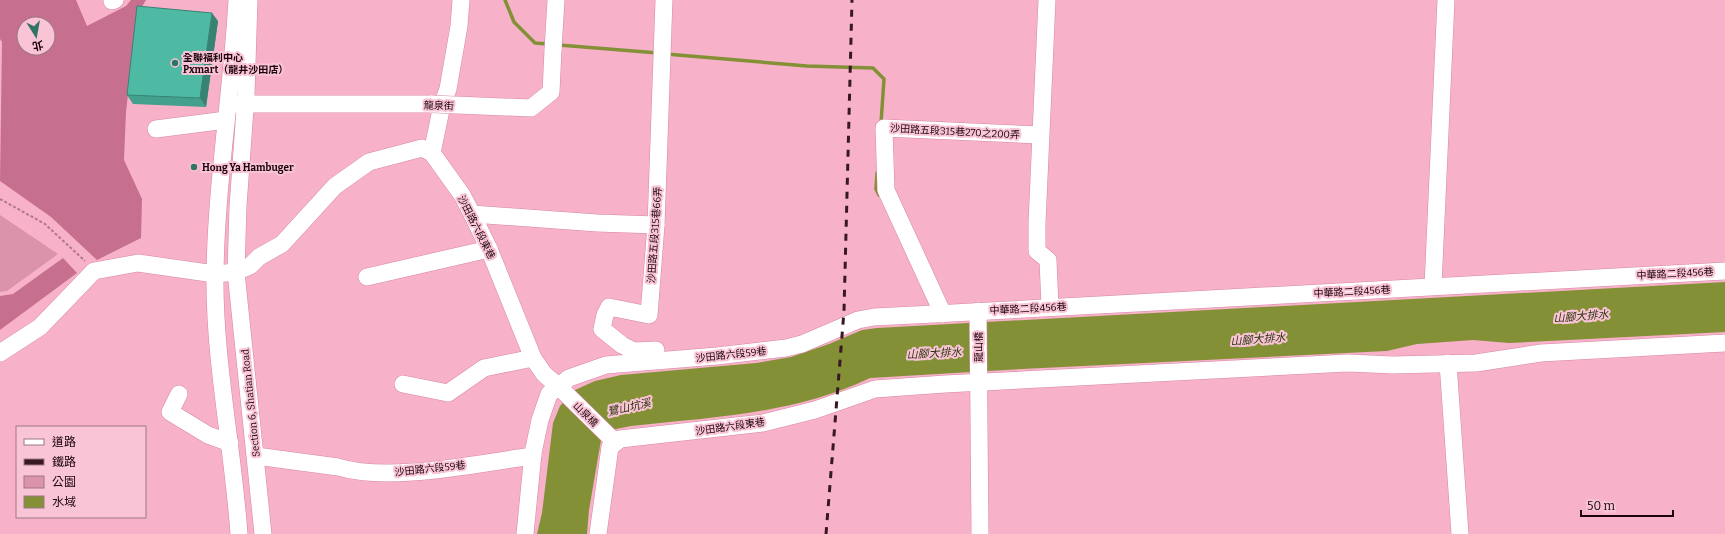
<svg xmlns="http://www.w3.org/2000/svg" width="1725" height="534" viewBox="0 0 1725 534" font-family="Bitter,'Noto Sans TC',serif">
<rect width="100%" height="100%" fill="#f7b2c9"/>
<path fill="#db92ab" d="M0,215L58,254L7,291L0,292Z"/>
<g fill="#c66f8f" fill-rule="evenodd">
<path d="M0,0H76L87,26L126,6L131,0H146L137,15L126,112L124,160L142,199L141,238L97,260L51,217L0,181L2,42L0,39ZM24,24H48V48H24Z"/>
<path d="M63,258L77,273L0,330V296L13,294Z"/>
</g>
<path fill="#839036" d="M1725,282V332L1509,343L1473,340L1417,344L1387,351L1022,369L870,378C794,414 714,417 631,426L611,430L601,440L589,510L587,534H537L542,513L553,423L560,406L575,390L595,381L621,375L756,363L791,357L829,344L862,330L877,328Z"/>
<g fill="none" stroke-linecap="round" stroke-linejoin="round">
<g stroke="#839036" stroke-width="3.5">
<path d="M505,0L514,22L535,43L548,44"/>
<path d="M559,45L658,53"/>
<path d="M666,54L807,66L873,68L884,79L881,123"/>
<path d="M877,173L876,189L879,195"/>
</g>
<defs>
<g id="minor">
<path d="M237,0C232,92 216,183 215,275C214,361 233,448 239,534"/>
<path d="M249,0L246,95L238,206L236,272L263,534"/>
<path d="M1047,0L1037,223V251L1048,260L1050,307"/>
<path d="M112,1L115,0"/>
<path d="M553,50L556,0"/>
<path d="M234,104H432"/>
<path d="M156,129L226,120"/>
<path d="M432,153L442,105L448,89L459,26L461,0"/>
<path d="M472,214L597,223L656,225"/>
<path d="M367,277L489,249"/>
<path d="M1433,286L1446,0"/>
<path d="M978,311L980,534"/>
<path d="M943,314L886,190L884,128L1040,135"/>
<path d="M656,350L634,351L622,345L602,329L605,315L609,307L649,315L656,225L664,0"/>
<path d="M0,353L40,327L94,271L138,263L215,274L236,272L250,266L259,257L282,244L335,186L369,162L422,148L432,153L462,195L472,214L489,249L533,358L544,374L558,386L615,442"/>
<path d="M1448,363L1460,534"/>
<path d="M403,384L448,393L484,368L533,358"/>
<path d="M179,394L170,412L208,435L230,443"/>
<path d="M256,456L338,467C390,483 478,463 533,456"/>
<path d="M525,534L533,453L540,420L549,394L569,378L606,365L717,356L786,348L802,344L858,320L874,317L934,314L1725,271"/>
<path d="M598,534L610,447L620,439L763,423L815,410L875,389L945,384L1348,363L1393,365L1476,363L1541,353L1725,343"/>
</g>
</defs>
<use href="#minor" stroke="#d786a3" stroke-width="18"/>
<path stroke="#af788b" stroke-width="2" stroke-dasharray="3 2" stroke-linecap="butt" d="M0,199L45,224L85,261"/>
<use href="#minor" stroke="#fff" stroke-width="17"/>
<path stroke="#371824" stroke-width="3" stroke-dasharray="7 7" stroke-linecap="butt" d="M826,534L844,311L852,0"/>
<defs>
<path id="minor-bridge" d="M432,104L531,108L551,92L553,50"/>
</defs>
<use href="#minor-bridge" stroke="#d786a3" stroke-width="18" stroke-linecap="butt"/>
<use href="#minor-bridge" stroke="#fff" stroke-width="17"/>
</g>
<path fill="#43a08d" d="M218,21L206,107L133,104L127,95Z"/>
<path fill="#378273" d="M212,13L218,21L206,107L200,98Z"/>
<path fill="#4ebaa4" stroke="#378273" d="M137,6L212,13L200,98L127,95Z"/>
<g fill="#317466" stroke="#f9c5d6" stroke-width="1.5">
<circle cx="175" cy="63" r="4"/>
<circle cx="194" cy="167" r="4"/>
</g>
<g text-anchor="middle" stroke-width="4" stroke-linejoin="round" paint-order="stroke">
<g font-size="10" font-weight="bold" fill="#1b020c" stroke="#f9c5d6" text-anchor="start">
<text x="183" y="61">全聯福利中心<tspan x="183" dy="12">Pxmart（龍井沙田店）</tspan></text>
<text x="202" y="171">Hong Ya Hambuger</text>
</g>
<g font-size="10" fill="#1b020c" stroke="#f9c5d6">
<text transform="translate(439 105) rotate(2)" y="4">龍泉街</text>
<text transform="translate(955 131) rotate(3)" y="4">沙田路五段315巷270之200弄</text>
<text transform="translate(477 227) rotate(63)" y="4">沙田路六段東巷</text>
<text transform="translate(654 235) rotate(-86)" y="4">沙田路五段315巷66弄</text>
<text transform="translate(1675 273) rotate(-3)" y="4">中華路二段456巷</text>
<text transform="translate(1352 291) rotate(-3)" y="4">中華路二段456巷</text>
<text transform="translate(1028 308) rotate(-3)" y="4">中華路二段456巷</text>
<text transform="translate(978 347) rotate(-90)" y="4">龍山橋</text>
<text transform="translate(731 354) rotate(-6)" y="4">沙田路六段59巷</text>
<text transform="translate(250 403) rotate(-96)" y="4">Section 6, Shatian Road</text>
<text transform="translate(586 414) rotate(45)" y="4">山泉橋</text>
<text transform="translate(730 426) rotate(-8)" y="4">沙田路六段東巷</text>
<text transform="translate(430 468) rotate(-6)" y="4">沙田路六段59巷</text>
</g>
<g font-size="11" font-style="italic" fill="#303610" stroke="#f9c5d6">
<text transform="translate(1581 316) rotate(-4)" y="4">山腳大排水</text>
<text transform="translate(1258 339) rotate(-4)" y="4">山腳大排水</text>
<text transform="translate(934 353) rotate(-3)" y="4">山腳大排水</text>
<text transform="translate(629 407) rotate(-13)" y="4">鷺山坑溪</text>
</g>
</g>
<rect x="16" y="426" width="130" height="92" fill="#f9c5d6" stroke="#a07785"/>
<rect x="24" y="439" width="20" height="6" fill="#ffffff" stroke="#a07785"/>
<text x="52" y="446" font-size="12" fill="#1b020c">道路</text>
<rect x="24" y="459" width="20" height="6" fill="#371824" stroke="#a07785"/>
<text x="52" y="466" font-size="12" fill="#1b020c">鐵路</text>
<rect x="24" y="476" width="20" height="12" fill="#db92ab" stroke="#a07785"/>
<text x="52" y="486" font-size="12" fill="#1b020c">公園</text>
<rect x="24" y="496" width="20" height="12" fill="#839036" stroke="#a07785"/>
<text x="52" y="506" font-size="12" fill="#1b020c">水域</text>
<g transform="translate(36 36) rotate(169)"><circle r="19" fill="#f9c5d6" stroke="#a07785"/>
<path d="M0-3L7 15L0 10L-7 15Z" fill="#317466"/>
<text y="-6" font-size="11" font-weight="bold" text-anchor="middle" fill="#1b020c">北</text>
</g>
<path d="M1581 510v6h92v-6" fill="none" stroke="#1b020c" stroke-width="2"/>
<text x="1587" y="510" font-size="12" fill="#1b020c" stroke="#f9c5d6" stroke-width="3" paint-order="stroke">50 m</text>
</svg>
